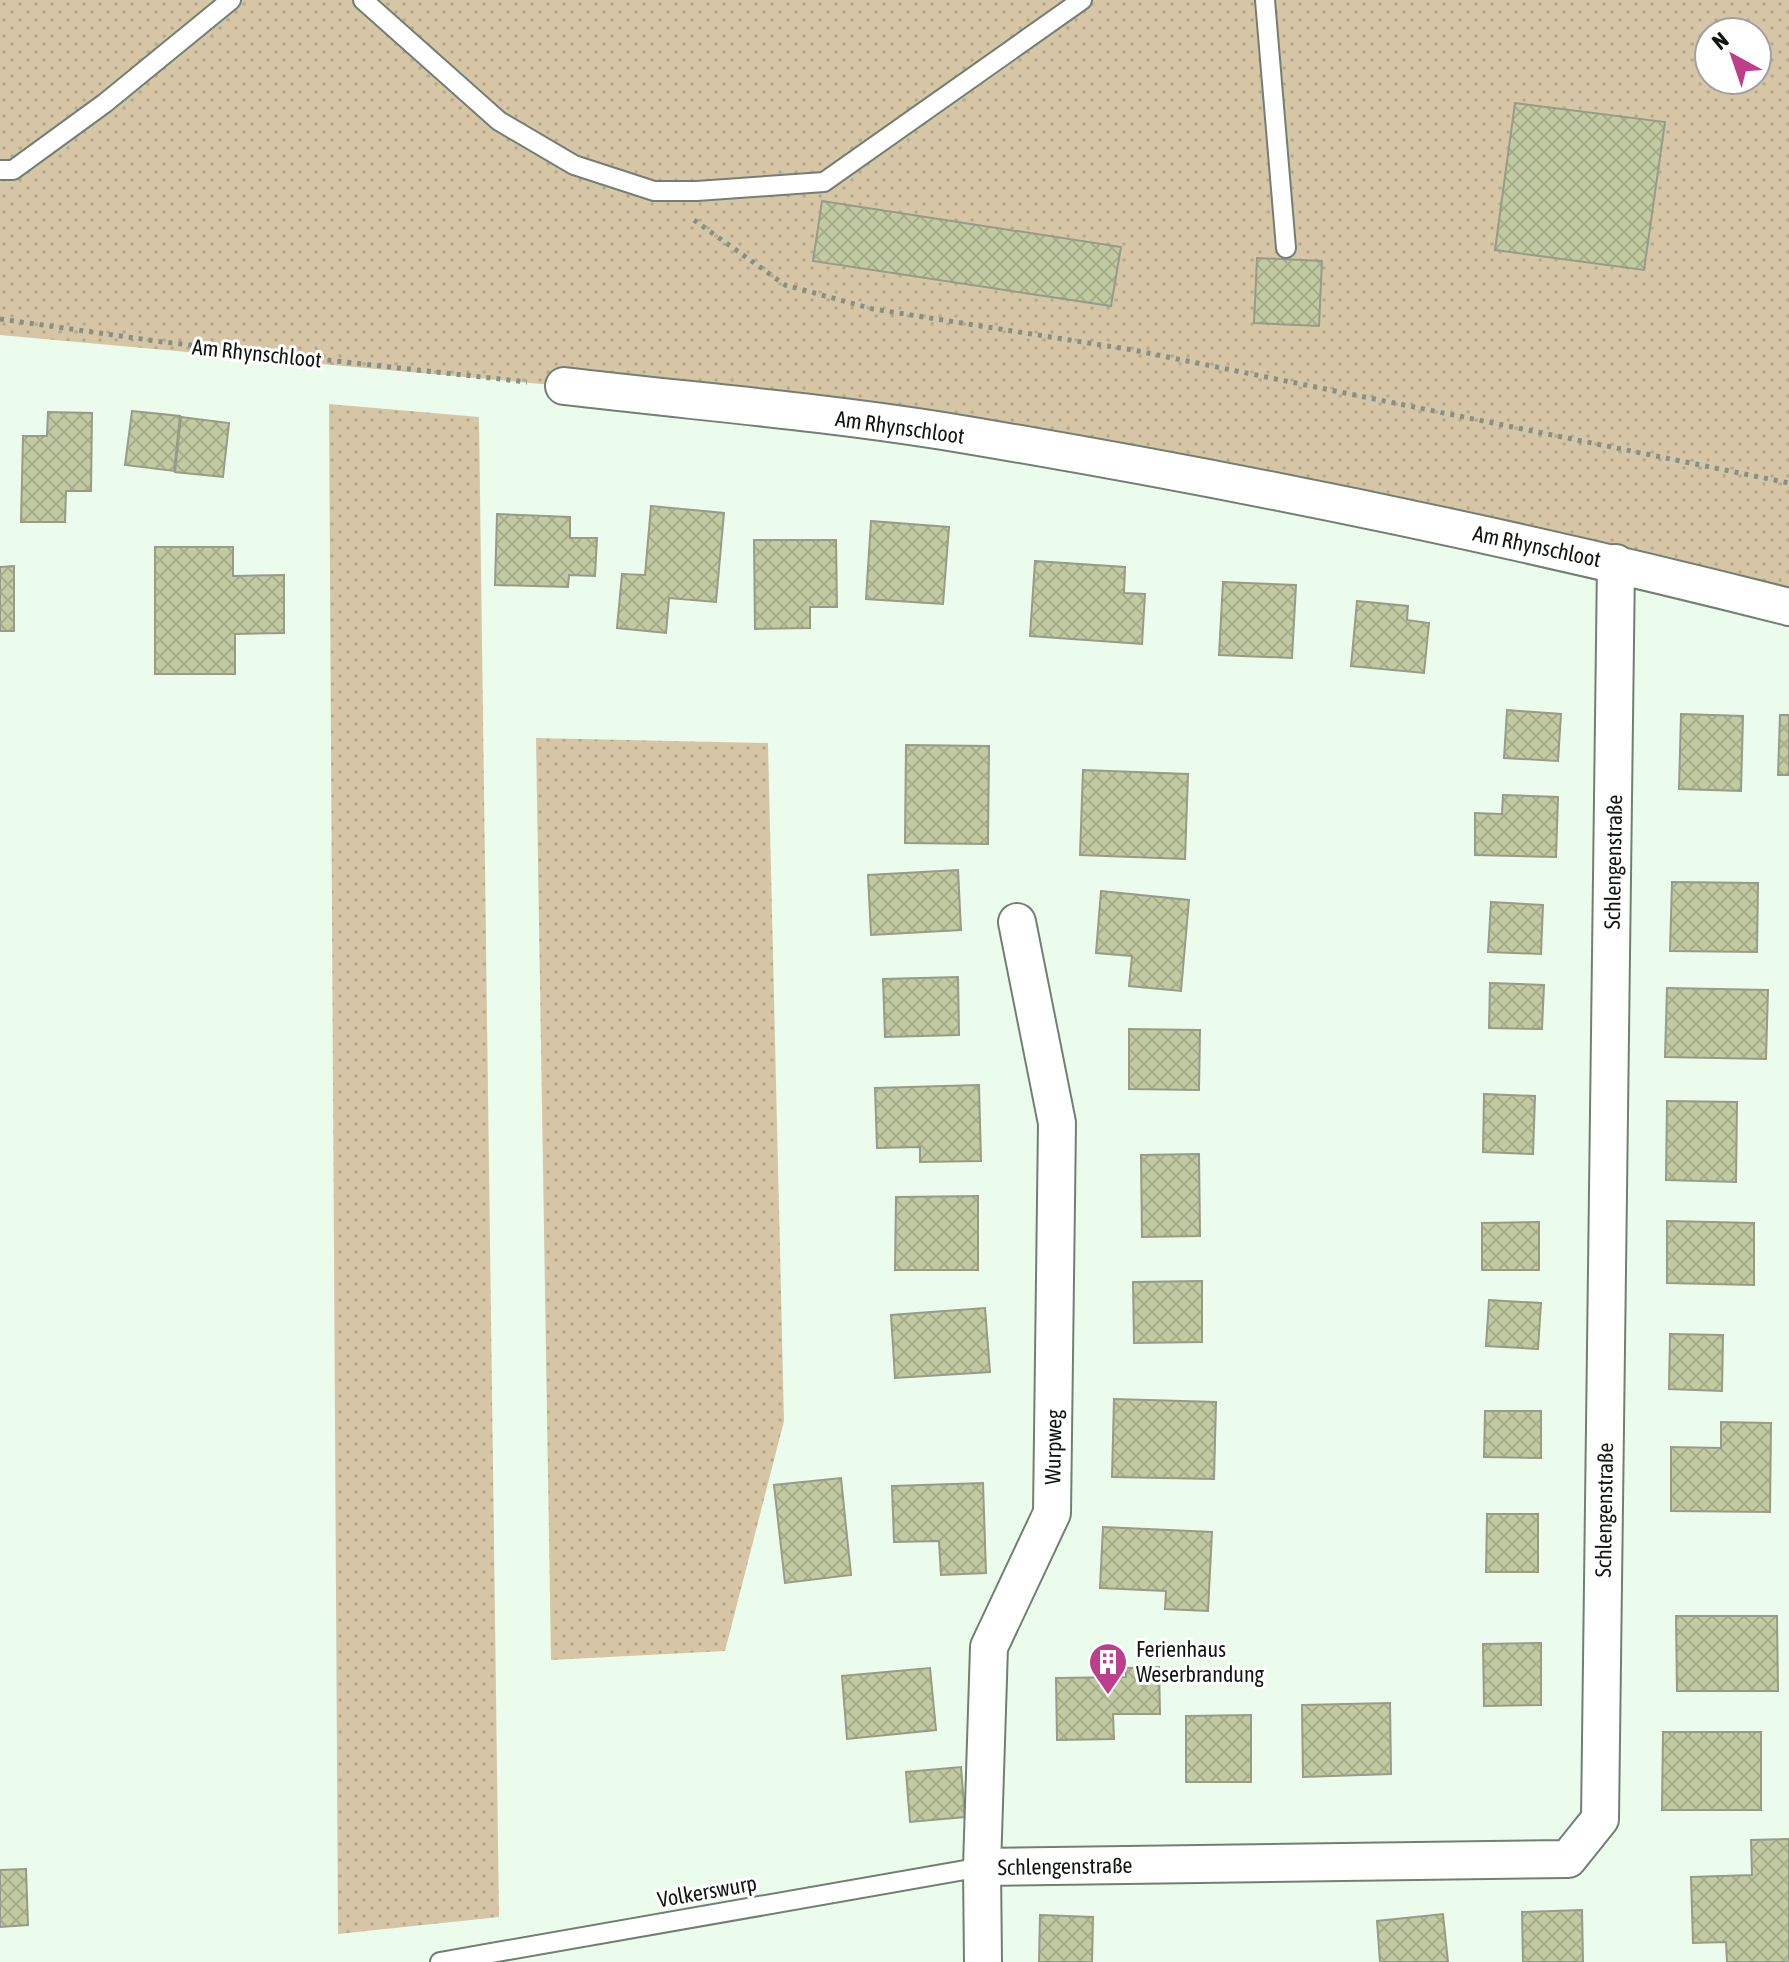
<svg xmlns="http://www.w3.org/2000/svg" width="1789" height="1962" viewBox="0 0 1789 1962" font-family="'Asap Condensed',sans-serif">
<defs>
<pattern id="grass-dots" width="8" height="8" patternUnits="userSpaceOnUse" patternTransform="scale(2)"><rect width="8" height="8" fill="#d6c6a6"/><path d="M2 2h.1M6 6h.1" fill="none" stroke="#b7a98e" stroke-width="1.8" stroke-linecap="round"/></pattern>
<pattern id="building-cross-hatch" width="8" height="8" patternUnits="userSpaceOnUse" patternTransform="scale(2)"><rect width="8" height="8" fill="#c2caa2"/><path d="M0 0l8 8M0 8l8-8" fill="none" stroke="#a6ad8a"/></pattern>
</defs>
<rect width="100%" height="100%" fill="#ebfced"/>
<g fill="url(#grass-dots)" fill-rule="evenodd">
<path d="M0,0H1789V610L1313,499L564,386L0,335ZM1709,32H1757V80H1709Z"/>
<path d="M329,404L479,417L499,1917L338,1934Z"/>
<path d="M536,738L768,743L784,1421L725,1651L551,1660Z"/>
</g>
<g fill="url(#building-cross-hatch)" stroke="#979b88" stroke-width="2">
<path d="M1515,103L1665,122L1644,270L1495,250Z"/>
<path d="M822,201L1121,247L1111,306L813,261Z"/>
<path d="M1257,258L1322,261L1319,326L1254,323Z"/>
<path d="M132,411L180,416L174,471L125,465Z"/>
<path d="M48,412L92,413L91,491H66L65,522H21L23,436H47Z"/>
<path d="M181,417L229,423L223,477L175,472Z"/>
<path d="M651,506L724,513L716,602L669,598L666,633L617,628L622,574L645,575Z"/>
<path d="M497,514L570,517V538H597L595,576L569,575L568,587L495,585Z"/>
<path d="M871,521L949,527L943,604L866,599Z"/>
<path d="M754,540H836L837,607H810V628L755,629Z"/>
<path d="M155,547H233V576L284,575V633L235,634V674H155Z"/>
<path d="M1035,561L1125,567L1124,593L1145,594L1142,644L1030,636Z"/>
<path d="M14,566V631H0V567Z"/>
<path d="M1223,582L1296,585L1292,658L1219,655Z"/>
<path d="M1357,601L1408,606L1407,620L1429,623L1424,673L1351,666Z"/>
<path d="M1507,710L1561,714L1558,761L1504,758Z"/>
<path d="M1681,714L1743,716L1741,791L1679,789Z"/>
<path d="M1780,715H1789V775H1778Z"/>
<path d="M906,745L989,746L988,844L905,843Z"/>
<path d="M1083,770L1188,774L1185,859L1080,855Z"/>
<path d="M1503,795L1558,797L1556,857L1475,855V813L1502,814Z"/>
<path d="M958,870L961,930L871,935L868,875Z"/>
<path d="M1672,882L1758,883L1757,952L1670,951Z"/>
<path d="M1101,891L1189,900L1181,991L1129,986L1132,956L1096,953Z"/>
<path d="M1491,902L1543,905L1541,954L1488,952Z"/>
<path d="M958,977L959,1035L885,1037L883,979Z"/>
<path d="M1490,983L1544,985L1542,1029L1489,1028Z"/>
<path d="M1667,988L1768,990L1766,1059L1665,1057Z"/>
<path d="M1129,1029L1200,1030L1199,1090L1129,1089Z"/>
<path d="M979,1085L981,1161L920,1162V1147L877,1148L875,1088Z"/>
<path d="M1484,1094L1535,1096L1533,1154L1483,1152Z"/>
<path d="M1667,1101L1737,1102L1736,1182L1666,1180Z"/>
<path d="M1199,1154L1200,1236L1142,1237L1141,1155Z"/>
<path d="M978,1196V1270H895L896,1197Z"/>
<path d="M1667,1221L1754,1223V1285L1667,1283Z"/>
<path d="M1539,1222V1270H1482V1223Z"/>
<path d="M1202,1281V1342L1134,1343L1133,1282Z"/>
<path d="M1489,1300L1541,1303L1538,1349L1486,1346Z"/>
<path d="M985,1308L990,1372L895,1378L891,1315Z"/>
<path d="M1670,1334L1723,1335L1722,1391L1669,1389Z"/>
<path d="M1114,1399L1216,1402L1214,1479L1112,1477Z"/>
<path d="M1485,1411H1541V1458L1484,1457Z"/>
<path d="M1721,1422L1771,1423L1770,1512L1671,1511V1447L1721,1448Z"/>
<path d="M841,1478L851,1575L785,1583L774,1485Z"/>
<path d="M983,1483L986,1573L941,1575L939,1541L894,1542L892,1486Z"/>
<path d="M1487,1514H1538V1572H1486Z"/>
<path d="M1103,1527L1212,1532L1208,1611L1165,1609L1166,1591L1100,1588Z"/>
<path d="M1676,1616H1777L1778,1691H1677Z"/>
<path d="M1541,1643V1705L1484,1706L1483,1644Z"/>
<path d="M1159,1667L1160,1714H1113L1114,1739L1057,1740L1056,1678L1126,1677V1668Z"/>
<path d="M930,1668L936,1730L847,1739L842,1676Z"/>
<path d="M1390,1703L1391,1774L1303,1777L1302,1705Z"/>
<path d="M1251,1715V1782H1186V1716Z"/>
<path d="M1663,1732H1761V1810H1662Z"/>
<path d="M961,1767L965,1817L910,1822L906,1772Z"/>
<path d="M1789,1839V1962H1727L1726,1942L1693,1943L1691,1877L1752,1875L1751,1840Z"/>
<path d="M26,1869L28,1925L0,1927V1870Z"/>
<path d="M1582,1910L1583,1962H1523L1522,1912Z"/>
<path d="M1443,1914L1448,1962H1380L1377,1921Z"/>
<path d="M1040,1915L1093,1917L1092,1962H1039Z"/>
</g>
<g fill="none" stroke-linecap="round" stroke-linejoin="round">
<defs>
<g id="service">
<path d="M363,0L499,121L574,165L654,191H697L824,182L1082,0"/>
<path d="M1265,0L1286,248"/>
<path d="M0,170H13L105,103L231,0"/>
<path d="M440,1962L982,1867"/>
</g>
<g id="minor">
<path d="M564,386C690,401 818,411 943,431C1227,478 1510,536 1789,607"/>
<path d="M982,1867L1568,1859L1600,1819L1616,563"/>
<path d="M983,1962L982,1867L989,1647L1052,1513L1057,1123L1017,922"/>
</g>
</defs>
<use href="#service" stroke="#718073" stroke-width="22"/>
<use href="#minor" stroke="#718073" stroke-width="40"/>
<g stroke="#859186" stroke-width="5" stroke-dasharray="4 6" stroke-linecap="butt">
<path d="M694,220L785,285L873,309L1133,350L1789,483"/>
<path d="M0,319L163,342L527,382"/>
</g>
<use href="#service" stroke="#fff" stroke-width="18"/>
<use href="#minor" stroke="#fff" stroke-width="36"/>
</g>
<defs>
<symbol id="building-pin" viewBox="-11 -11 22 30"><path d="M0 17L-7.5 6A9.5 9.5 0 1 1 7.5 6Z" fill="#bd3e8a" stroke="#fff"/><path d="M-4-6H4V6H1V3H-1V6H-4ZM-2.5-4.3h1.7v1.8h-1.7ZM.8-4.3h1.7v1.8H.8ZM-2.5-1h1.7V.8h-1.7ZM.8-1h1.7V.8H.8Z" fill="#fff"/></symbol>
</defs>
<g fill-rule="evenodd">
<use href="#building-pin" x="1086" y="1640" width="44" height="60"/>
</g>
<g text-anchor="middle" stroke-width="6" stroke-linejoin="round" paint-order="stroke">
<g font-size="22" fill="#101610" stroke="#fff">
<text transform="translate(257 353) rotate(6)" y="8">Am Rhynschloot</text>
<text transform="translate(900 427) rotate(8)" y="8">Am Rhynschloot</text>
<text transform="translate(1537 546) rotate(12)" y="8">Am Rhynschloot</text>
<text transform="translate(1613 862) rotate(-89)" y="8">Schlengenstraße</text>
<text transform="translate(1053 1447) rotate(-89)" y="8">Wurpweg</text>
<text transform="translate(1604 1510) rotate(-89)" y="8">Schlengenstraße</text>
<text transform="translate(1065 1866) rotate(-1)" y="8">Schlengenstraße</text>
<text transform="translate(707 1891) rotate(-10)" y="8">Volkerswurp</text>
</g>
<g font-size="22" fill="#101610" stroke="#fff" text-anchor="start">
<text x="1136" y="1657">Ferienhaus<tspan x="1136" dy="25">Weserbrandung</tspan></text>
</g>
</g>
<g transform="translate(1733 56) rotate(320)"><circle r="38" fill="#ffffff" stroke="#9fa29f" stroke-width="2"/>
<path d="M0-6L14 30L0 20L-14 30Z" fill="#bd3e8a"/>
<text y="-12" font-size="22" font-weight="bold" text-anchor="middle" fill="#101610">N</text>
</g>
</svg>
